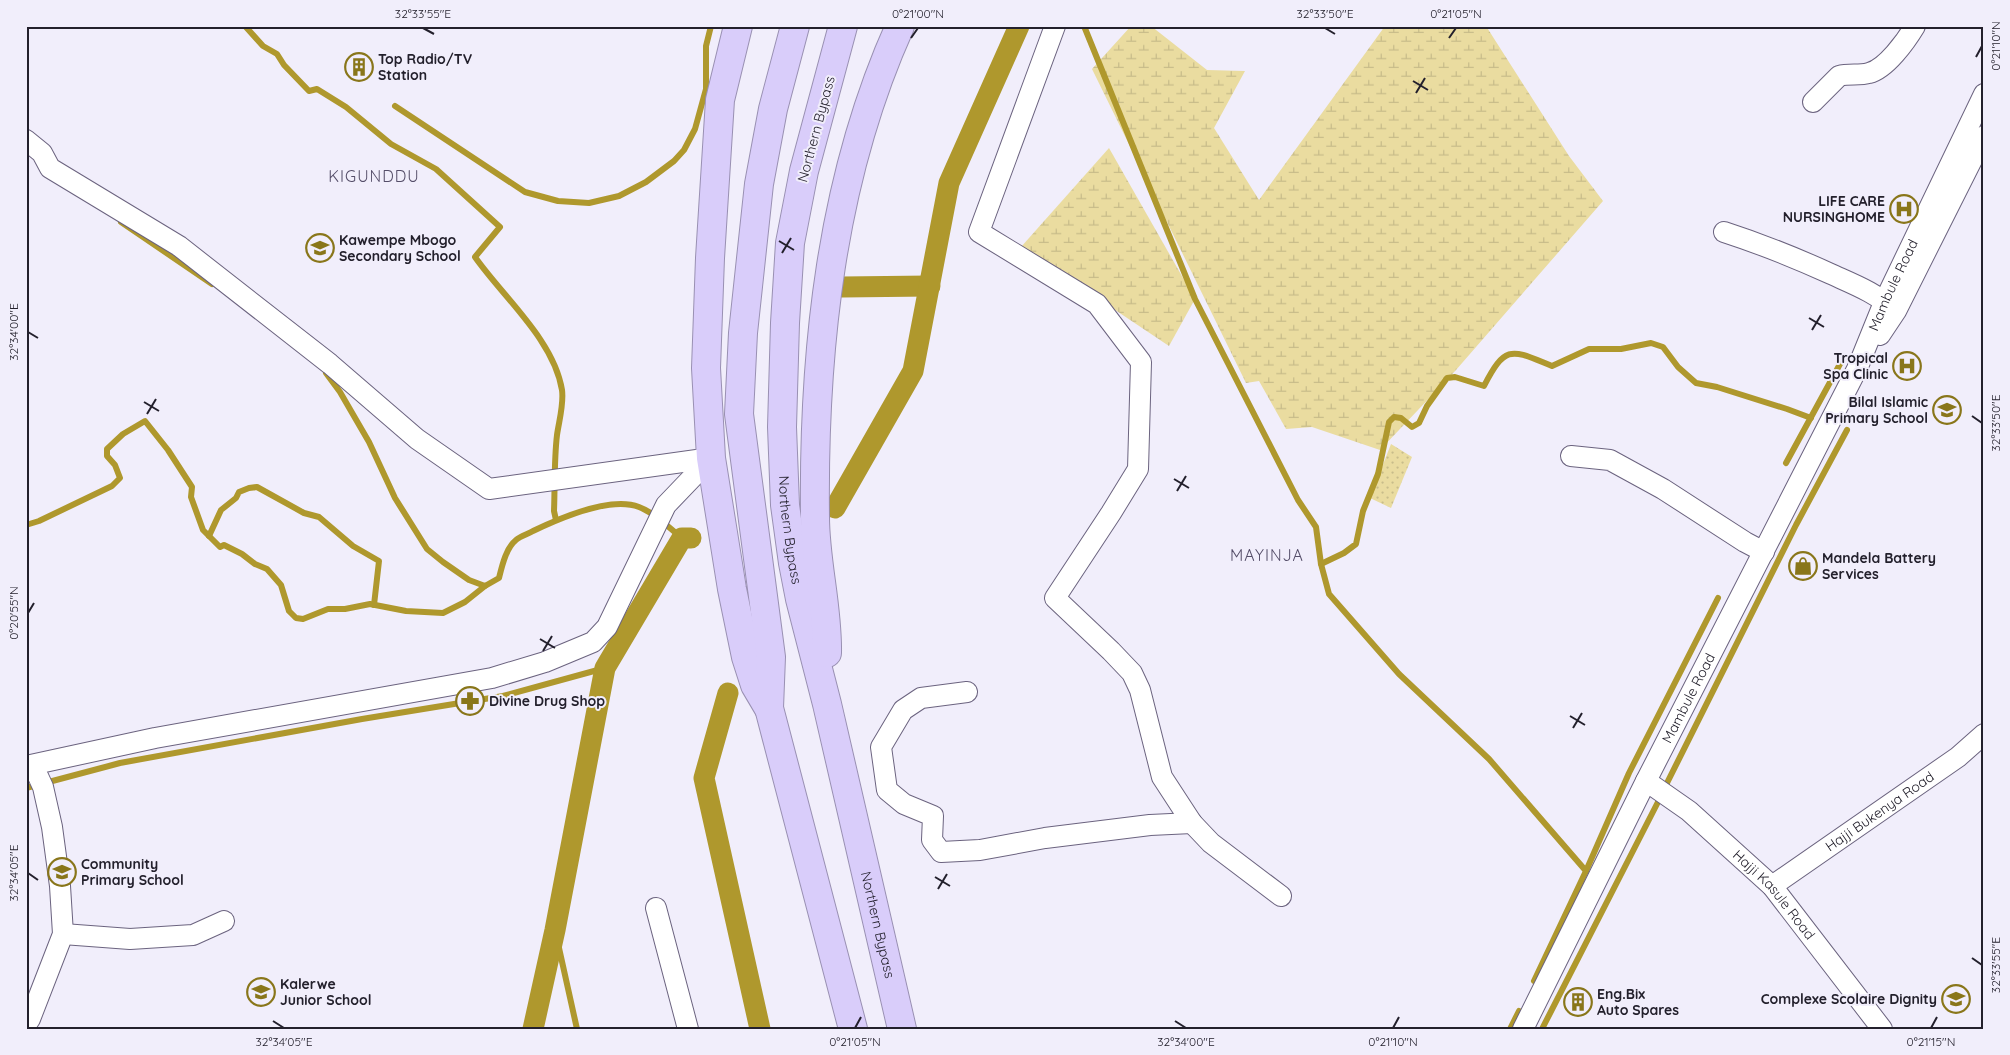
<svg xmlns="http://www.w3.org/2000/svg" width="2010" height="1055" viewBox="0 0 2010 1055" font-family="Quicksand,sans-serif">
<defs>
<pattern id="grass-dots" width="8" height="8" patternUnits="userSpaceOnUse" patternTransform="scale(1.25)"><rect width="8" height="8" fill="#eadca0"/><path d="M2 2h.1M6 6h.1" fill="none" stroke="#c8bc8a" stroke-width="1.8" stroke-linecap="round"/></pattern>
<pattern id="wetland-marsh" width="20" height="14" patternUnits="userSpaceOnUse" patternTransform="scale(1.25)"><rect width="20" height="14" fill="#eadca0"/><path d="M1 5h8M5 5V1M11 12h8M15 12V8" fill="none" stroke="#c8bc8a"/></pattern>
</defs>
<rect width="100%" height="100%" fill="#f1eefb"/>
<path fill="url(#grass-dots)" d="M1391,444L1412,457L1391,508L1370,498Z"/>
<g fill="url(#wetland-marsh)">
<path d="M1131,26H1151L1207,70L1245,71L1214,128L1259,200L1385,26H1486L1569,156L1603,201L1456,370L1380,450L1312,427L1286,429L1259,381L1246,383L1092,69Z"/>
<path d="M1109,148L1195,299L1169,346L1021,247Z"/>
</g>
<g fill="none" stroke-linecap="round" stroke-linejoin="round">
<g stroke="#af982d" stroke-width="6">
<path d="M245,26L263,46L277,54L284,65L309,91L317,89L346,107L391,144L436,169L500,227L475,257C503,297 554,340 562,390C564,404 559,421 557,435C554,460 555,486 554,511L556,520"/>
<path d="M1084,26L1195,299L1298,500L1316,527L1321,564L1329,594L1399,674L1489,759L1586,871L1534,981"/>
<path d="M395,106L525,192L558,201L589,203L619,196L646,182L674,161L684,150L695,129L706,89V46L711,26"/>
<path d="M121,222L212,284"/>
<path d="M326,373L340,392L369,442L395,498L427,549L443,562L469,580L485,586L499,578C502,566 506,548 516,540C520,536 528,534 533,531C558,519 610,496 639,507C655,513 669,528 682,538"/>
<path d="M1786,463L1840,364"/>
<path d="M26,525L39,521L112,486L120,478L115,465L107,456V449L123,434L145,421L168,450L192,487L191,497L203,530L220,547L224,545L242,554L255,564L267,569L281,585L289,611L296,618L303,619L328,609H345L370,604L406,611L443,613L465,602L485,586"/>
<path d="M209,536L221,510L236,498L239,492L249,488L257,487L304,513L319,517L353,546L379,561L374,605"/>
<path d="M1321,564L1344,553L1356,544L1363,511L1378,474L1389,422L1394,417L1401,418L1412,427L1419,423L1427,406L1447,378L1455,377L1484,386C1506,343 1512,350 1552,366L1589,349H1621L1651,343L1663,347L1678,367L1696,383L1717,387L1787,409L1811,418"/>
<path d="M1667,783L1796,525L1847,430"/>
<path d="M26,788L120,763L362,719L503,696L605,668"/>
<path d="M1586,871L1629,773L1718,598"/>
<path d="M555,930L577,1029"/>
<path d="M1510,1029L1519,1011"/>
<path d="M1542,1029L1659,800"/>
</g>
<g stroke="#af982d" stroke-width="21">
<path d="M842,287L930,286"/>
<path d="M835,508L913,371L949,183L1019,26"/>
<path d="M728,693L704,778L760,1029"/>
<path d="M533,1029L555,930L605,668L682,538H691"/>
</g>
<defs>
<g id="minor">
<path d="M1055,26L979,232L1097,304L1141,362L1138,469L1111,513L1055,598L1111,651L1132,673L1140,690L1162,777L1192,823L1211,843L1281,896"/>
<path d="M1813,102L1839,76C1849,73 1859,76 1869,73C1886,69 1906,41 1915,26"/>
<path d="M26,140L42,153L50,168L179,246L330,364L417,439L489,489L711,458"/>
<path d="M1724,232C1761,244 1796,258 1831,274C1853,284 1877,293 1894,310"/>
<path d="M1880,335L1896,311L1984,136"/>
<path d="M1571,456L1610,460L1663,489L1745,542L1764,552"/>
<path d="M967,692L921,698L903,710L881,747L887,790L904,804L933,816L932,840L941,852L980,850L1045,838L1150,825L1192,823"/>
<path d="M26,766L155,738L492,678L545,662L593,642L607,627L666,505L711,458"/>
<path d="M26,768L37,774L43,787L52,827L60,886L63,934L30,1019L26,1025"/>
<path id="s1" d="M1646,781L1689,811L1772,886L1882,1029"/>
<path id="s2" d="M1772,886L1958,757L1984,734"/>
<path d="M656,908L688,1029"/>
<path d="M63,934L130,939L193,935L224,921"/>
<path id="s3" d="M1523,1029L1646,781L1857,369L1885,300L1984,94"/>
</g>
<g id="highway">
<path d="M738,26L720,100L710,258L706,368L711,458L732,589L746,657L755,685L768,707"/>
<path d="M795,26L773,109L759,184L743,333L739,414L771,657L769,708L853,1029"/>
<path id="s4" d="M843,26L804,171L790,243L785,323L782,427L785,505L793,563L800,599L827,704L902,1029"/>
<path d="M827,653C828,607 815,562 815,517C813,351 831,179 900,26"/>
</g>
</defs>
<use href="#minor" stroke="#6b637f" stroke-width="22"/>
<use href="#highway" stroke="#9990b2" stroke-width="30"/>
<use href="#minor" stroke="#fff" stroke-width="20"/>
<use href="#highway" stroke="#d9cdfa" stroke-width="28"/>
</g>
<path fill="none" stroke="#23202c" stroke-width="2" d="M423,28L434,34M1325,28L1335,34M911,38L918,28M1449,38L1456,28M1976,57L1982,46M1413,81L1428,90M1416,93L1425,78M779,241L794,250M782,253L791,238M1809,318L1824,327M1812,330L1821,315M28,332L38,338M144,402L159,411M147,414L156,399M1972,416L1982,423M1174,479L1189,488M1177,491L1186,476M28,613L34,603M540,639L555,648M543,651L552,636M1570,716L1585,725M1573,728L1582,713M28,873L38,880M935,877L950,886M938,889L947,874M1972,958L1982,965M273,1021L284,1028M1175,1021L1186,1028M855,1028L861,1017M1393,1028L1399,1017M1931,1028L1937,1017"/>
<defs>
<symbol id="building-ring" viewBox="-11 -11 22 22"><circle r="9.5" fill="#f1eefb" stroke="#89761a" stroke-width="1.5"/><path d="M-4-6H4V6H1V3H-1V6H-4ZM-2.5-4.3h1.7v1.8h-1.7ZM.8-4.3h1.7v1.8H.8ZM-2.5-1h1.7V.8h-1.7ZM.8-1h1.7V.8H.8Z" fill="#89761a"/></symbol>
<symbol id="hospital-ring" viewBox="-11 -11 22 22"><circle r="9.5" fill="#f1eefb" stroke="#89761a" stroke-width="1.5"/><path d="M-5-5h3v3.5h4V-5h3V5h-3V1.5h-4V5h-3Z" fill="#89761a"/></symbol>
<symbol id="school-ring" viewBox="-11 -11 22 22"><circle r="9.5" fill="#f1eefb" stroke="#89761a" stroke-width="1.5"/><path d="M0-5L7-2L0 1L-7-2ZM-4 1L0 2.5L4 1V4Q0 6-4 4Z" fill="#89761a"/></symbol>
<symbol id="shop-ring" viewBox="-11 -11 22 22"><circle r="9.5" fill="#f1eefb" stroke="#89761a" stroke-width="1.5"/><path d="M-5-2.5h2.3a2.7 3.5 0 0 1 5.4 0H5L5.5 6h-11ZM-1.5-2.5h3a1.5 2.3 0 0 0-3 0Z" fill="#89761a"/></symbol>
<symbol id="pharmacy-ring" viewBox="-11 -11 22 22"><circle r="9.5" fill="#f1eefb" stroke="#89761a" stroke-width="1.5"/><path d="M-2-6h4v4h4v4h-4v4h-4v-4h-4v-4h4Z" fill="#89761a"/></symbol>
</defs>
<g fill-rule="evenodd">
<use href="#building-ring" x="343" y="51" width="32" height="32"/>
<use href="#hospital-ring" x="1888" y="193" width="32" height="32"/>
<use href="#school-ring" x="304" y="232" width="32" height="32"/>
<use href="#hospital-ring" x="1891" y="350" width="32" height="32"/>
<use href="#school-ring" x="1931" y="394" width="32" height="32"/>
<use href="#shop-ring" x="1787" y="550" width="32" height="32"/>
<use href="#pharmacy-ring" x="454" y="685" width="32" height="32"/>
<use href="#school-ring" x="46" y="856" width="32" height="32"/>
<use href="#school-ring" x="245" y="976" width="32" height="32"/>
<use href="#school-ring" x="1940" y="983" width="32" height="32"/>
<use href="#building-ring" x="1562" y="986" width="32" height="32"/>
</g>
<g text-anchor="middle" stroke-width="4" stroke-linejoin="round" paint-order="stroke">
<g font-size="14" font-weight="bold" fill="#23202c" stroke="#f1eefb" text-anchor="start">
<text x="378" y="64">Top Radio/TV<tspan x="378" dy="16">Station</tspan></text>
<text x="1885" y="206" text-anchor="end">LIFE CARE<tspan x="1885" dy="16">NURSINGHOME</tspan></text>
<text x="339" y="245">Kawempe Mbogo<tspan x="339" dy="16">Secondary School</tspan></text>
<text x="1888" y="363" text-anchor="end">Tropical<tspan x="1888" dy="16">Spa Clinic</tspan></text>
<text x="1928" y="407" text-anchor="end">Bilal Islamic<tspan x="1928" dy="16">Primary School</tspan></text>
<text x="1822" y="563">Mandela Battery<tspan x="1822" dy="16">Services</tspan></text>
<text x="489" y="706">Divine Drug Shop</text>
<text x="81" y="869">Community<tspan x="81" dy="16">Primary School</tspan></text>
<text x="280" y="989">Kalerwe<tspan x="280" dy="16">Junior School</tspan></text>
<text x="1597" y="999">Eng.Bix<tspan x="1597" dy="16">Auto Spares</tspan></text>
<text x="1937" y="1004" text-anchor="end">Complexe Scolaire Dignity</text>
</g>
<g font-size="14" fill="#23202c" stroke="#f1eefb">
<text transform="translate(816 129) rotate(-75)" y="5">Northern Bypass</text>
<text dy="5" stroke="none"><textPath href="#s3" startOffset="831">Mambule Road</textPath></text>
<text dy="5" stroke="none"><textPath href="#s4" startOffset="511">Northern Bypass</textPath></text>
<text dy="5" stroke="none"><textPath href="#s3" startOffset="370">Mambule Road</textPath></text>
<text dy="5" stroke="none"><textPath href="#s2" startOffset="131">Hajji Bukenya Road</textPath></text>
<text dy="5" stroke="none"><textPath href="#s1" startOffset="172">Hajji Kasule Road</textPath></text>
<text dy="5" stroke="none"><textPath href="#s4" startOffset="916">Northern Bypass</textPath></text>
</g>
<g font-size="16" letter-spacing="1" fill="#554e69" stroke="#f1eefb">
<text x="374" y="182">KIGUNDDU</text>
<text x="1267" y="561">MAYINJA</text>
</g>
</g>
<rect width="2010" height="1055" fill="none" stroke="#f1eefb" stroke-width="55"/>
<rect x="28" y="28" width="1954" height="1000" fill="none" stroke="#23202c" stroke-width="2"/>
<g font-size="12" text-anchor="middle" fill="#23202c">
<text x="423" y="18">32°33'55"E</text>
<text x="918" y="18">0°21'00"N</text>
<text x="1325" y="18">32°33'50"E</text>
<text x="1456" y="18">0°21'05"N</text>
<text transform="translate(1996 46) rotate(-90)" y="4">0°21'10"N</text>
<text transform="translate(14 332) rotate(-90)" y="4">32°34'00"E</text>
<text transform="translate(1996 423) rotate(-90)" y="4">32°33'50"E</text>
<text transform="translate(14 613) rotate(-90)" y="4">0°20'55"N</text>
<text transform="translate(14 873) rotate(-90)" y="4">32°34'05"E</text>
<text transform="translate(1996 965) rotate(-90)" y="4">32°33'55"E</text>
<text x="284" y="1046">32°34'05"E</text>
<text x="855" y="1046">0°21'05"N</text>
<text x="1186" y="1046">32°34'00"E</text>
<text x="1393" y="1046">0°21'10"N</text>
<text x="1931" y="1046">0°21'15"N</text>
</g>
</svg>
